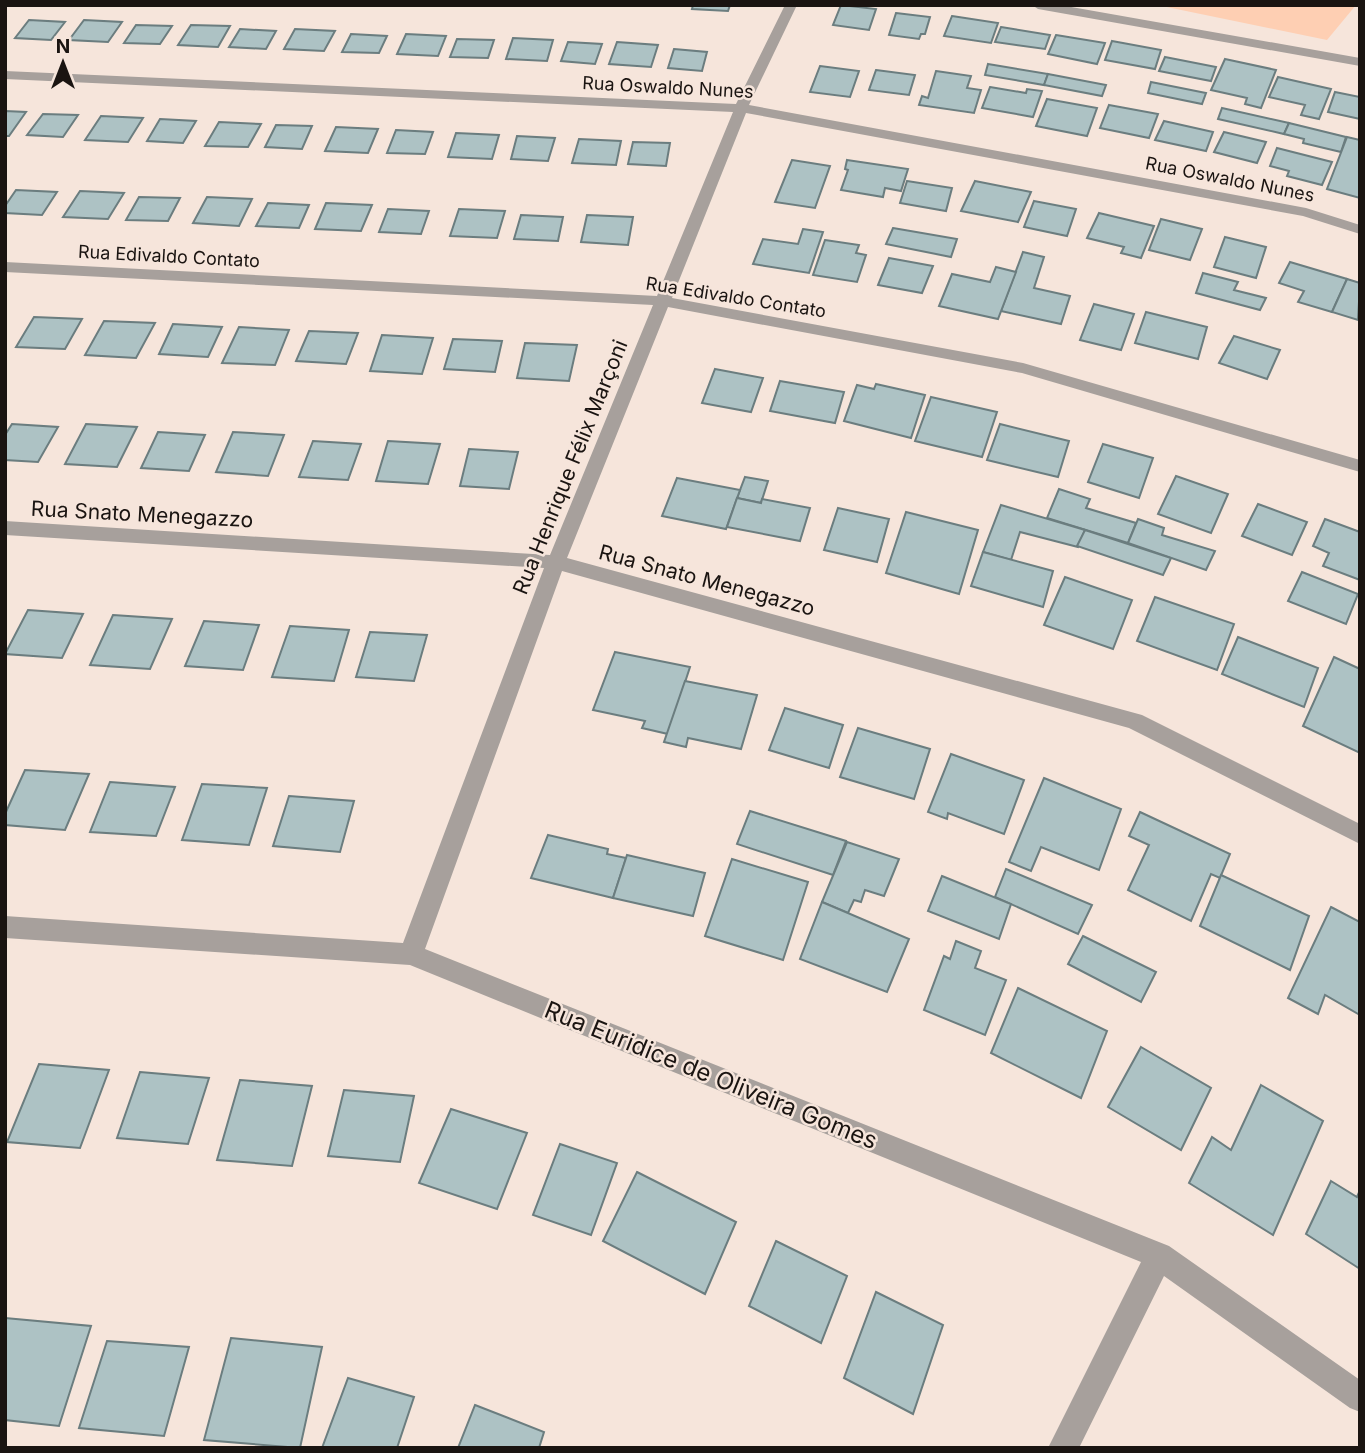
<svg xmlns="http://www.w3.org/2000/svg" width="1365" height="1453" font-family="Inter,sans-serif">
  <rect width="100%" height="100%" fill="#f6e5db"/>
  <polygon fill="#fecfb3" points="1157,5 1356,5 1327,40"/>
  <g fill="#adc2c4" stroke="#6b7d7f" stroke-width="2">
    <polygon points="693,5 730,5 728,11 692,9"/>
    <polygon points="841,5 876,9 869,30 833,25"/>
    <polygon points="896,13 930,17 925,34 921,34 919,39 889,35"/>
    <polygon points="952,16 998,23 991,43 944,36"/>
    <polygon points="29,20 65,22 51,40 15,38"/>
    <polygon points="84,20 122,22 108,42 69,40"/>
    <polygon points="136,25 172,26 160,44 124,43"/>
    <polygon points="191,25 230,26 218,47 178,45"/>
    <polygon points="1001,27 1050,35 1045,49 995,42"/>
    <polygon points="240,29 276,31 266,49 229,47"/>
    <polygon points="295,29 335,31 324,51 284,49"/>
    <polygon points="351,34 387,36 379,53 342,52"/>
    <polygon points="406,34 446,36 438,56 397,54"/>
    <polygon points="1056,35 1105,43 1097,64 1048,54"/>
    <polygon points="513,38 553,40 547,61 506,59"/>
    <polygon points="457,39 494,40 488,58 450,57"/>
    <polygon points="1112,41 1161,50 1155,69 1105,60"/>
    <polygon points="568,42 602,44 595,64 561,61"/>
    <polygon points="617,42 658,45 651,67 609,64"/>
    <polygon points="674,49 707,52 702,71 668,68"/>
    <polygon points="1165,57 1216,67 1211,81 1159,71"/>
    <polygon points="1225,59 1276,70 1261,108 1245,104 1247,98 1211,90"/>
    <polygon points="988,64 1048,74 1044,85 985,75"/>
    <polygon points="820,66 859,71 850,97 810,92"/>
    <polygon points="876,70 915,75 909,95 869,90"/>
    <polygon points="936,71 971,76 967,88 981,90 974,113 919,105 922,96 928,98"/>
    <polygon points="1048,74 1106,85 1102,96 1044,85"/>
    <polygon points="1278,77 1331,89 1319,119 1301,115 1305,105 1269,97"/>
    <polygon points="1151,82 1206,93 1202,104 1148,93"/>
    <polygon points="990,87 1026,93 1027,89 1042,91 1033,117 982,108"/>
    <polygon points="1335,92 1360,97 1360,119 1328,112"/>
    <polygon points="1047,99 1097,108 1087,136 1036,126"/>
    <polygon points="1109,105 1158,114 1149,138 1100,128"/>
    <polygon points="1222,108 1289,123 1284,134 1218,119"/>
    <polygon points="5,111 26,112 9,136 5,136"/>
    <polygon points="43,114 78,115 63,137 27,135"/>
    <polygon points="101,116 143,118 128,142 85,140"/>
    <polygon points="160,119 196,121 183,143 147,141"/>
    <polygon points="1164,121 1213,132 1206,151 1155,140"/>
    <polygon points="219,122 261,124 248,147 205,146"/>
    <polygon points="1289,123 1346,137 1341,152 1303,143 1304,139 1284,134"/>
    <polygon points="276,125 312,126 302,149 265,147"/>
    <polygon points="336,127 378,129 368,153 325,151"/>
    <polygon points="396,130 433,132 425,154 387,153"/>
    <polygon points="1224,132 1266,142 1257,163 1214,152"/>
    <polygon points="456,133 499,135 492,159 448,157"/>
    <polygon points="517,136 555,138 548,161 511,159"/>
    <polygon points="1347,137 1360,140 1360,198 1327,189"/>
    <polygon points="579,139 621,141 616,165 572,163"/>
    <polygon points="633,142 670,143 666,166 628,164"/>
    <polygon points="1277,148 1332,162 1322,185 1287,176 1289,171 1270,166"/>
    <polygon points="792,160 830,166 815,208 775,202"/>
    <polygon points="847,160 908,169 901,191 885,188 883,197 841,190 848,170 845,169"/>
    <polygon points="907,181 952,188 946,211 900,203"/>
    <polygon points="975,181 1031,192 1018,222 961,211"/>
    <polygon points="16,190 57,192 42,215 5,213 5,206"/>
    <polygon points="80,191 124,193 108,219 63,217"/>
    <polygon points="139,197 180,198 168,221 126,220"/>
    <polygon points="207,197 252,199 239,226 193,223"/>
    <polygon points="1034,201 1076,209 1067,236 1024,227"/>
    <polygon points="268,203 309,205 299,228 256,226"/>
    <polygon points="326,203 372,205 361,231 315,229"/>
    <polygon points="388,209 429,211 421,234 379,232"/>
    <polygon points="459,209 505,211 497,238 450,236"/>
    <polygon points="1099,213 1154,226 1141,258 1121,253 1124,247 1087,238"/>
    <polygon points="521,215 563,217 558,241 514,239"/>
    <polygon points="587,215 633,217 628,245 581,242"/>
    <polygon points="1161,219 1202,229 1190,260 1149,250"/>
    <polygon points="893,228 957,239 951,257 886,244"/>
    <polygon points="803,229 823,232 809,273 753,264 763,239 798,244"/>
    <polygon points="1225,237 1266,247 1256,278 1214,267"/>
    <polygon points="825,240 859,245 856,253 866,255 857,282 813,275"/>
    <polygon points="1023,252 1044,257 1034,288 1070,296 1061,324 1001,311"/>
    <polygon points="889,258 933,266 922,293 878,285"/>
    <polygon points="1290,262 1347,279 1332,312 1298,302 1304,291 1279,283"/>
    <polygon points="996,267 1016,272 998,319 939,306 952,274 990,282"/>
    <polygon points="1203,273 1238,282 1234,290 1266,298 1260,310 1196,293"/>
    <polygon points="1347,279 1360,283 1358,320 1332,312"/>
    <polygon points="1094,304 1134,314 1121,350 1080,340"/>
    <polygon points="1146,312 1207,327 1198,359 1135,343"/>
    <polygon points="34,317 82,319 65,349 16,347"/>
    <polygon points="104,321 155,323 136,358 85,355"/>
    <polygon points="173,324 222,327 208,357 159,354"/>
    <polygon points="239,327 289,330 275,365 222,363"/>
    <polygon points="309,331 358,333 346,364 296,361"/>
    <polygon points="382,335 433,338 422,374 370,371"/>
    <polygon points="1234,336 1280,350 1267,379 1219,363"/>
    <polygon points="453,339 502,341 495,372 444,369"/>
    <polygon points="525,343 577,345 569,381 517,378"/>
    <polygon points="715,369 763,378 751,412 702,403"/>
    <polygon points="780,381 844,392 835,423 770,411"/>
    <polygon points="876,384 925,395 911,438 844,421 857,385 874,389"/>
    <polygon points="931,397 997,412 982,457 915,441"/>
    <polygon points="12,424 58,427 38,462 5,460 5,435"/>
    <polygon points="86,424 137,427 117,467 65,464"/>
    <polygon points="1000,424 1069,441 1058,477 987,460"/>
    <polygon points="158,432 205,435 189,471 141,468"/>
    <polygon points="233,432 284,435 268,476 216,472"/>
    <polygon points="313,441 361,444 348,480 299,477"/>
    <polygon points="388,441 440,444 428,484 376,481"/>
    <polygon points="1103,444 1153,458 1139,498 1088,482"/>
    <polygon points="469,449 518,452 509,489 460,486"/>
    <polygon points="1176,476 1228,494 1211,533 1158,514"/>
    <polygon points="745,477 768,481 761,503 737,498"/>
    <polygon points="677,478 740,490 726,529 662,516"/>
    <polygon points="1059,489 1090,499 1086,508 1136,523 1128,543 1047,518"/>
    <polygon points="737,498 761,503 762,499 810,508 800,541 727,527"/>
    <polygon points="1258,504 1307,522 1292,555 1242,536"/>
    <polygon points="1001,505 1085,530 1078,547 1020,532 1011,560 983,552"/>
    <polygon points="838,508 889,519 877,562 824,550"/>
    <polygon points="906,512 978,530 959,594 886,573"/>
    <polygon points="1138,519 1164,528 1162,535 1215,551 1206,570 1128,543"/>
    <polygon points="1325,519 1360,532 1360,580 1323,566 1329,553 1313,546"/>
    <polygon points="1085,530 1171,558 1163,575 1077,546"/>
    <polygon points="983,552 1053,571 1043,607 971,586"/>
    <polygon points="1302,572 1358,594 1346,624 1288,601"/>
    <polygon points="1065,577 1132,600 1113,649 1044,625"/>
    <polygon points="1155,597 1234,624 1217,670 1137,641"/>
    <polygon points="28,610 83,614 62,658 5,654"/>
    <polygon points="113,615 172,619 150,669 90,665"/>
    <polygon points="204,621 259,625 243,670 185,666"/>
    <polygon points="290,626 349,630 334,681 272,677"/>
    <polygon points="370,632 427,635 414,681 356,677"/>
    <polygon points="1238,637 1318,668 1304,707 1222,674"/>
    <polygon points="615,652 690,667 668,734 642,728 645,721 593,710"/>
    <polygon points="1334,657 1360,669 1360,753 1303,726"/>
    <polygon points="685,681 757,695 741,749 688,738 686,747 664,742"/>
    <polygon points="785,708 843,725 829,768 769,750"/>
    <polygon points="858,728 930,749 914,799 840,777"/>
    <polygon points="951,754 1024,780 1004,834 948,813 947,819 928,812"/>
    <polygon points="25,770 89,774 65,830 5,825 5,814"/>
    <polygon points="1044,778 1121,809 1099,870 1041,847 1031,871 1009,862"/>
    <polygon points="110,782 175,787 156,836 90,832"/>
    <polygon points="202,784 267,788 249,845 182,840"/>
    <polygon points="289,796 354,801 340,852 273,846"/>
    <polygon points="750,811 846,841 833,875 737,844"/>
    <polygon points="1140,812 1230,854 1220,878 1211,874 1191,921 1128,890 1149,845 1129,836"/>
    <polygon points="548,835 608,849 607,854 626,858 613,898 531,878"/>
    <polygon points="847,842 899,859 884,896 865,890 861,902 854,900 848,913 822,902"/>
    <polygon points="627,855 705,873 693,916 613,898"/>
    <polygon points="732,859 808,882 783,960 705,936"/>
    <polygon points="1006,869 1092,905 1078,934 995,897"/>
    <polygon points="1221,875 1309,916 1290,970 1200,926"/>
    <polygon points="942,876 1011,904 999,939 928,911"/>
    <polygon points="822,902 909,939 887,992 800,959"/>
    <polygon points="1331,907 1360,922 1360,1015 1325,995 1318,1014 1288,998"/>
    <polygon points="1083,936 1156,972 1141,1002 1068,964"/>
    <polygon points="956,941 981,951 975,968 1006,980 985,1035 924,1010 944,956 950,959"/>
    <polygon points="1018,988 1107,1031 1081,1098 991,1053"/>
    <polygon points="1141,1047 1211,1088 1181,1150 1108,1107"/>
    <polygon points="39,1064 109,1070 80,1148 7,1142"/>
    <polygon points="140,1072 209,1078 188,1144 117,1138"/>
    <polygon points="240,1080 312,1086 292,1166 217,1160"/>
    <polygon points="1261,1085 1323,1121 1273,1235 1189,1183 1212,1137 1231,1150"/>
    <polygon points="344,1090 414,1096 400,1162 328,1156"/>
    <polygon points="451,1109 527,1133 497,1209 419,1183"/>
    <polygon points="560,1144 617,1163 591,1235 533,1215"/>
    <polygon points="637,1172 736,1222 705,1294 603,1241"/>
    <polygon points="1331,1181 1357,1197 1360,1190 1360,1269 1306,1234"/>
    <polygon points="776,1241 847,1276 821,1343 749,1306"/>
    <polygon points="876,1292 943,1325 913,1414 844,1378"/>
    <polygon points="5,1318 91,1326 59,1426 5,1420"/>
    <polygon points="231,1338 322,1347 300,1448 204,1440"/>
    <polygon points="107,1341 189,1347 164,1436 79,1428"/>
    <polygon points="348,1378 414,1397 397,1448 322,1448"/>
    <polygon points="475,1405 544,1432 539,1448 458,1448"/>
  </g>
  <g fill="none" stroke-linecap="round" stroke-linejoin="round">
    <g fill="#a7a09c" fill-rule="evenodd">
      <polygon points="785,5 797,5 749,105 1306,208 1360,225 1360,234 1303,216 746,113 672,298 1023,363 1360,460 1360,472 1022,373 668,307 567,558 1142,715 1360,824 1360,844 1129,728 562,571 425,949 1169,1246 1360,1380 1360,1412 1350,1408 1164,1276 1079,1448 1048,1448 1141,1262 410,965 5,938 5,916 403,943 544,568 5,535 5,521 550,555 653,305 5,272 5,262 657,296 733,112 5,79 5,71 736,104"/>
      <polygon points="1032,5 1060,5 1360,58 1360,66 1038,9"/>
    </g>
  </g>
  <g text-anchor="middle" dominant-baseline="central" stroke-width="5" stroke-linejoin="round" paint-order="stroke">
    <g font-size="18" fill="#1a1411" stroke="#f6e5db">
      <text transform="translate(668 87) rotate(3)">Rua Oswaldo Nunes</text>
      <text transform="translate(1230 179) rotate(11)">Rua Oswaldo Nunes</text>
      <text transform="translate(169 256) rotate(3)">Rua Edivaldo Contato</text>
      <text transform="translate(736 297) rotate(9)">Rua Edivaldo Contato</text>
    </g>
    <g font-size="21" fill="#1a1411" stroke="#f6e5db">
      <text transform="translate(570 467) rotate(-68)">Rua Henrique Félix Marçoni</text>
      <text transform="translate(142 514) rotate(3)">Rua Snato Menegazzo</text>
      <text transform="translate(707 580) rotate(15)">Rua Snato Menegazzo</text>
    </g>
    <g font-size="24" fill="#1a1411" stroke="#f6e5db">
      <text transform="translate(711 1075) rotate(22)">Rua Euridice de Oliveira Gomes</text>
    </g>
  </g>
  <rect width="1365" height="1453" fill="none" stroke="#1a1411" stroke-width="14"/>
  <g transform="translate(63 63)" stroke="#f6e5db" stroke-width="5" paint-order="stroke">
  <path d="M0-5L12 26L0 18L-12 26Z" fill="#1a1411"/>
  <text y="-10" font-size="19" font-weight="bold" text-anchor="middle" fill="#1a1411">N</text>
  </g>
</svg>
